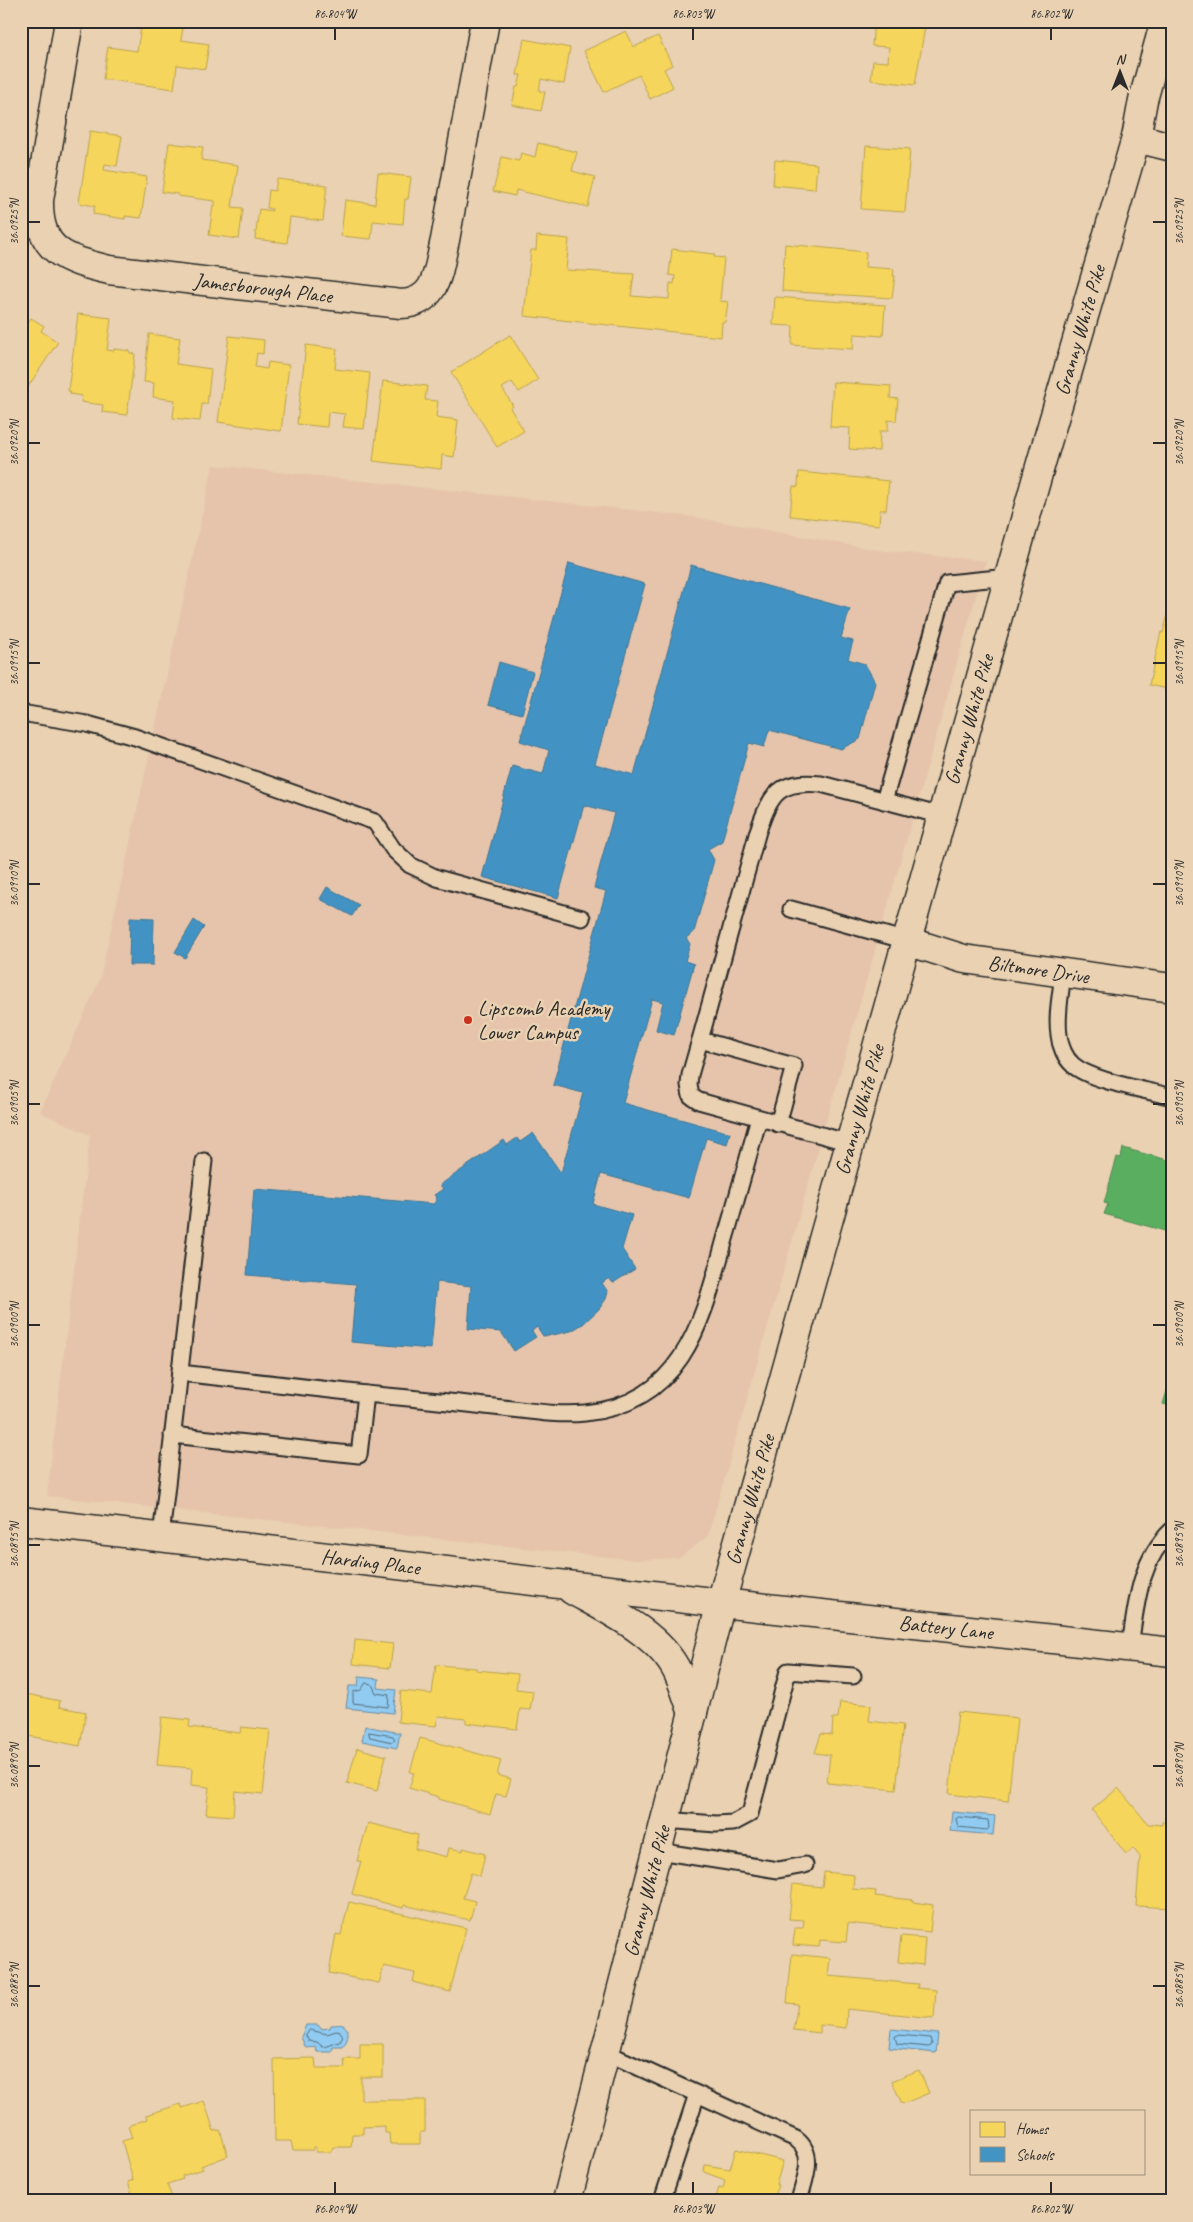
<svg xmlns="http://www.w3.org/2000/svg" width="1193" height="2222" font-family="Caveat,sans-serif">
  <rect width="100%" height="100%" fill="#e9d1b1"/>
  <filter id="ink" filterUnits="userSpaceOnUse"><feTurbulence type="fractalNoise" baseFrequency=".02" numOctaves="2"/><feDisplacementMap in="SourceGraphic" scale="10" xChannelSelector="R" yChannelSelector="G"/><feConvolveMatrix kernelMatrix="1 2 1 2 8 2 1 2 1" color-interpolation-filters="sRGB"/></filter>
  <g filter="url(#ink)">
    <polygon fill="#e6c4ab" points="213,465 687,516 877,550 986,561 708,1536 679,1558 636,1560 47,1496 90,1135 40,1112 100,979"/>
    <g fill="#91cbf1" stroke="#688ba2">
      <polygon points="359,1677 379,1679 378,1688 396,1690 393,1713 346,1708 349,1686 358,1686"/>
      <polygon points="365,1726 400,1733 397,1748 362,1741"/>
      <polygon points="952,1812 995,1816 993,1835 950,1831"/>
      <path d="M306,2025H318L321,2029L330,2028L331,2025C334,2025 341,2024 343,2025C352,2030 347,2042 343,2047H333L332,2052H317L316,2047L306,2048L301,2037Z"/>
      <polygon points="891,2029 938,2034 936,2053 889,2048"/>
    </g>
    <g fill="#f6d55c" stroke="#b9a24d">
      <polygon points="142,21 184,21 181,40 209,44 205,69 177,65 174,89 103,79 108,47 137,51"/>
      <polygon points="874,21 926,21 915,85 871,80 873,61 888,62 889,47 872,46"/>
      <polygon points="626,31 634,47 658,36 672,65 664,69 673,87 650,99 639,75 604,92 584,51"/>
      <polygon points="524,39 570,48 564,84 541,79 539,91 545,92 541,111 512,105 516,87 518,87 521,75 517,75"/>
      <polygon points="90,131 122,136 117,166 105,164 104,170 147,177 141,218 125,216 125,219 93,214 95,206 79,203"/>
      <polygon points="169,143 203,147 201,160 238,165 232,207 243,208 239,239 209,235 213,205 215,206 215,201 178,196 178,194 162,192"/>
      <polygon points="538,143 577,152 572,171 595,177 588,207 516,190 515,196 493,191 502,157 519,161 521,153 535,157"/>
      <polygon points="866,146 910,149 905,212 861,209"/>
      <polygon points="775,160 817,164 815,189 773,185"/>
      <polygon points="378,173 411,177 408,199 405,199 403,224 373,221 371,239 341,236 345,200 375,204"/>
      <polygon points="277,179 327,185 323,221 290,217 287,243 255,239 259,209 272,211 272,209 267,208 269,190 275,191"/>
      <polygon points="537,236 569,239 566,270 634,274 631,296 669,299 670,283 674,284 675,276 669,275 672,249 714,254 714,257 724,258 720,301 728,302 725,322 722,322 721,337 524,316 531,250 536,250"/>
      <polygon points="785,244 866,252 865,267 894,269 893,276 895,276 892,298 782,291"/>
      <polygon points="775,297 885,305 883,336 854,334 853,349 792,345 793,326 773,325"/>
      <polygon points="78,314 111,318 107,350 114,351 114,349 130,351 130,353 135,354 127,415 102,412 103,405 81,402 82,396 70,394 71,391 68,391"/>
      <polygon points="21,318 28,323 31,318 44,326 41,331 58,342 21,397"/>
      <polygon points="149,334 180,338 176,364 211,369 207,404 202,404 200,421 173,418 175,400 153,397 154,383 144,382"/>
      <polygon points="510,335 538,380 519,392 512,382 502,388 513,406 510,408 524,431 497,447 451,372"/>
      <polygon points="229,336 264,340 263,354 257,353 255,367 267,369 268,362 289,365 281,431 218,422"/>
      <polygon points="306,345 337,349 335,369 370,373 364,429 343,427 345,414 328,412 327,427 297,424"/>
      <polygon points="383,381 427,386 425,400 438,401 436,417 458,420 454,457 442,455 441,469 373,461"/>
      <polygon points="833,382 891,386 890,398 898,399 896,421 888,420 888,431 880,431 879,451 849,449 850,428 830,427"/>
      <polygon points="799,472 889,481 886,510 880,510 879,525 790,516 793,486 798,487"/>
      <polygon points="1171,603 1172,603 1172,690 1149,685 1161,632 1163,633"/>
      <polygon points="355,1640 393,1644 390,1668 353,1664"/>
      <polygon points="436,1665 476,1668 476,1670 518,1674 516,1689 533,1691 530,1710 520,1709 517,1729 466,1723 466,1719 438,1716 436,1726 398,1722 401,1691 432,1694"/>
      <polygon points="21,1693 60,1701 59,1707 86,1712 80,1746 24,1735 23,1740 21,1740"/>
      <polygon points="840,1702 871,1705 869,1721 903,1725 896,1790 827,1783 830,1755 815,1753 821,1734 832,1735 833,1718 838,1718"/>
      <polygon points="958,1712 1017,1718 1008,1801 949,1794"/>
      <polygon points="162,1717 190,1720 189,1727 240,1733 241,1727 270,1730 263,1794 235,1791 233,1816 206,1814 209,1787 191,1785 192,1768 157,1765"/>
      <polygon points="420,1738 501,1760 497,1775 511,1779 506,1796 496,1794 490,1814 439,1799 439,1797 409,1788 414,1773 410,1772"/>
      <polygon points="357,1748 386,1756 377,1791 347,1783"/>
      <polygon points="1118,1788 1148,1824 1162,1825 1162,1822 1172,1823 1172,1908 1136,1906 1140,1857 1133,1848 1126,1854 1092,1810"/>
      <polygon points="368,1823 418,1835 415,1849 447,1857 449,1848 463,1851 463,1848 485,1854 480,1876 471,1873 463,1898 475,1901 470,1920 404,1905 403,1908 352,1894 361,1861 357,1861"/>
      <polygon points="824,1872 854,1875 853,1889 876,1891 875,1896 913,1900 913,1902 933,1905 930,1932 848,1923 846,1942 820,1940 819,1947 793,1945 795,1928 803,1928 804,1920 789,1919 793,1884 822,1887"/>
      <polygon points="349,1902 466,1928 450,1992 413,1982 415,1973 384,1966 379,1983 329,1973 336,1934 341,1935"/>
      <polygon points="901,1936 925,1938 923,1965 898,1962"/>
      <polygon points="792,1954 830,1958 828,1976 918,1984 917,1988 936,1990 934,2018 847,2009 846,2028 820,2025 820,2033 793,2030 798,2004 787,2003"/>
      <polygon points="360,2044 383,2044 383,2077 361,2077 361,2100 425,2100 425,2132 420,2132 420,2144 390,2144 389,2133 385,2133 385,2126 363,2127 363,2134 352,2134 351,2147 333,2147 331,2152 316,2152 316,2147 313,2147 313,2150 293,2150 291,2141 275,2141 274,2059 315,2058 316,2068 345,2068 344,2059 360,2059"/>
      <polygon points="919,2070 929,2093 902,2104 892,2081"/>
      <polygon points="204,2101 214,2131 220,2130 228,2156 201,2166 203,2169 182,2176 183,2179 167,2184 173,2201 134,2201 128,2182 133,2180 122,2141 132,2138 128,2126 147,2119 146,2115 181,2104 182,2108"/>
      <polygon points="736,2149 783,2161 776,2185 778,2185 772,2201 720,2201 720,2198 716,2197 719,2188 723,2189 725,2180 704,2172 705,2165 730,2169"/>
    </g>
    <g fill="#4393c3" stroke="#3c7495">
      <polygon points="569,563 645,584 595,764 634,775 691,565 850,609 841,638 853,641 848,659 865,664 875,682 860,739 841,749 769,730 764,747 749,743 722,841 708,849 714,860 694,932 686,938 690,944 685,961 694,964 674,1035 656,1030 663,1002 652,999 623,1103 730,1133 727,1144 706,1138 689,1198 601,1174 593,1204 632,1215 622,1249 635,1269 613,1283 609,1278 602,1283 608,1292 606,1299 599,1309 583,1324 571,1331 553,1335 543,1336 537,1327 532,1331 536,1337 514,1351 501,1332 468,1329 471,1286 437,1282 431,1349 351,1342 356,1284 247,1275 254,1189 434,1204 437,1198 434,1195 443,1189 440,1185 504,1140 507,1145 517,1138 520,1142 533,1133 561,1173 583,1093 553,1085 606,891 594,888 614,813 584,805 558,898 482,877 512,766 543,774 549,750 520,741"/>
      <polygon points="499,662 533,672 522,714 488,705"/>
      <polygon points="327,887 359,905 352,916 320,899"/>
      <polygon points="130,917 154,918 153,965 129,965"/>
      <polygon points="194,920 204,927 185,958 175,952"/>
    </g>
    <g fill="#5aae61" stroke="#4c8751">
      <polygon points="1123,1148 1172,1161 1172,1233 1104,1214 1108,1204 1104,1203 1117,1157 1121,1158"/>
      <polygon points="1172,1375 1172,1406 1163,1404"/>
    </g>
    <g fill="none" stroke-linecap="round" stroke-linejoin="round">
      <g stroke="#546b7a" stroke-width="1">
        <polygon points="366,1683 372,1684 376,1693 389,1695 388,1707 353,1703 353,1692 361,1690"/>
        <polygon points="369,1732 393,1736 395,1740 392,1742 370,1737"/>
        <polygon points="959,1817 988,1820 989,1828 987,1830 958,1827 956,1819"/>
        <path d="M310,2030L327,2034L339,2030L343,2036L340,2042C333,2043 328,2047 323,2047L317,2042L309,2041L306,2036Z"/>
        <polygon points="898,2035 930,2038 932,2045 929,2047 897,2044 895,2037"/>
      </g>
      <g stroke="#2b2b2b" stroke-width="19">
        <g id="service">
          <polyline points="21,713 87,724 135,737 375,822 393,849 410,865 437,878 582,918"/>
          <polyline points="884,801 947,583 1009,577"/>
          <polyline points="791,909 907,941"/>
          <path d="M1063,973C1061,993 1056,1015 1059,1035C1060,1046 1065,1058 1073,1065C1091,1081 1147,1090 1172,1097"/>
          <polyline points="700,1040 690,1075 689,1085 691,1096 699,1101 850,1143"/>
          <path d="M778,1124L794,1066L700,1040L758,831C771,794 778,780 821,784L942,816"/>
          <path d="M366,1394C409,1398 452,1402 494,1407C524,1410 555,1416 585,1413C685,1403 703,1318 725,1239C737,1198 748,1158 759,1118"/>
          <polyline points="172,1435 359,1455 366,1394 180,1373"/>
          <polyline points="161,1537 204,1161"/>
          <path d="M1130,1647C1136,1605 1139,1561 1172,1530"/>
          <polyline points="665,1820 716,1824 733,1823 750,1814 788,1671 853,1676"/>
          <polyline points="658,1851 778,1870 805,1865"/>
          <polyline points="605,2052 697,2094 662,2201"/>
          <path d="M697,2094L796,2139C817,2155 804,2180 799,2201"/>
        </g>
      </g>
      <g stroke="#2b2b2b" stroke-width="31">
        <g id="minor">
          <path id="s1" d="M69,21L39,200C38,252 65,259 109,270L401,304C438,303 438,269 445,240L485,21"/>
          <polyline points="1136,138 1172,147"/>
          <path id="s2" d="M907,941L964,959L1172,988"/>
        </g>
      </g>
      <g stroke="#2b2b2b" stroke-width="31">
        <g id="secondary">
          <path id="s3" d="M21,1521L721,1603L1172,1652"/>
          <path d="M572,1590C608,1610 660,1634 678,1673C684,1685 688,1700 693,1713"/>
          <path id="s4" d="M567,2201L721,1603L1041,463L1136,138L1143,100L1165,21"/>
        </g>
      </g>
      <use href="#service" stroke="#e9d1b1" stroke-width="15"/>
      <use href="#minor" stroke="#e9d1b1" stroke-width="28"/>
      <use href="#secondary" stroke="#e9d1b1" stroke-width="28"/>
    </g>
  </g>
  <path fill="none" stroke="#2b2b2b" stroke-width="2" d="M335,28V40M693,28V40M1051,28V40M28,222H40M1153,222H1166M28,443H40M1153,443H1166M28,663H40M1153,663H1166M28,884H40M1153,884H1166M28,1104H40M1153,1104H1166M28,1325H40M1153,1325H1166M28,1545H40M1153,1545H1166M28,1766H40M1153,1766H1166M28,1986H40M1153,1986H1166M335,2182V2194M693,2182V2194M1051,2182V2194"/>
  <circle fill="#c8321e" stroke="#e9d1b1" stroke-width="2" cx="468" cy="1020" r="5"/>
  <g text-anchor="middle" dominant-baseline="central" stroke-width="5" stroke-linejoin="round" paint-order="stroke">
    <g font-size="21" fill="#2b2b2b" stroke="#e9d1b1">
      <text stroke="none"><textPath href="#s1" startOffset="448">Jamesborough Place</textPath></text>
      <text stroke="none"><textPath href="#s4" startOffset="1940">Granny White Pike</textPath></text>
      <text stroke="none"><textPath href="#s4" startOffset="1535">Granny White Pike</textPath></text>
      <text stroke="none"><textPath href="#s2" startOffset="135">Biltmore Drive</textPath></text>
      <text stroke="none"><textPath href="#s4" startOffset="1130">Granny White Pike</textPath></text>
      <text stroke="none"><textPath href="#s4" startOffset="725">Granny White Pike</textPath></text>
      <text stroke="none"><textPath href="#s3" startOffset="352">Harding Place</textPath></text>
      <text stroke="none"><textPath href="#s3" startOffset="931">Battery Lane</textPath></text>
      <text stroke="none"><textPath href="#s4" startOffset="320">Granny White Pike</textPath></text>
    </g>
    <g font-size="21" fill="#2b2b2b" stroke="#e9d1b1" text-anchor="start">
      <text x="478" y="1008">Lipscomb Academy<tspan x="478" dy="24">Lower Campus</tspan></text>
    </g>
  </g>
  <rect width="1193" height="2222" fill="none" stroke="#e9d1b1" stroke-width="55"/>
  <rect x="970" y="2110" width="175" height="65" fill="#e9d1b1" stroke="#9d8f7b"/>
  <rect x="980" y="2122" width="25" height="15" fill="#f6d55c" stroke="#9d8f7b"/>
  <text x="1016" y="2134" font-size="15" fill="#2b2b2b">Homes</text>
  <rect x="980" y="2147" width="25" height="15" fill="#4393c3" stroke="#9d8f7b"/>
  <text x="1016" y="2160" font-size="15" fill="#2b2b2b">Schools</text>
  <g transform="translate(1120 72)" stroke="#e9d1b1" stroke-width="4" paint-order="stroke">
  <path d="M0-4L9 19L0 12L-9 19Z" fill="#2b2b2b"/>
  <text y="-8" font-size="14" font-weight="bold" text-anchor="middle" fill="#2b2b2b">N</text>
  </g>
  <rect x="28" y="28" width="1138" height="2166" fill="none" stroke="#2b2b2b" stroke-width="2"/>
  <g font-size="12" text-anchor="middle" fill="#2b2b2b">
    <text x="335" y="18">86.804°W</text>
    <text x="693" y="18">86.803°W</text>
    <text x="1051" y="18">86.802°W</text>
    <text transform="translate(14 222) rotate(-90)" y="4">36.0925°N</text>
    <text transform="translate(1179 222) rotate(-90)" y="4">36.0925°N</text>
    <text transform="translate(14 443) rotate(-90)" y="4">36.0920°N</text>
    <text transform="translate(1179 443) rotate(-90)" y="4">36.0920°N</text>
    <text transform="translate(14 663) rotate(-90)" y="4">36.0915°N</text>
    <text transform="translate(1179 663) rotate(-90)" y="4">36.0915°N</text>
    <text transform="translate(14 884) rotate(-90)" y="4">36.0910°N</text>
    <text transform="translate(1179 884) rotate(-90)" y="4">36.0910°N</text>
    <text transform="translate(14 1104) rotate(-90)" y="4">36.0905°N</text>
    <text transform="translate(1179 1104) rotate(-90)" y="4">36.0905°N</text>
    <text transform="translate(14 1325) rotate(-90)" y="4">36.0900°N</text>
    <text transform="translate(1179 1325) rotate(-90)" y="4">36.0900°N</text>
    <text transform="translate(14 1545) rotate(-90)" y="4">36.0895°N</text>
    <text transform="translate(1179 1545) rotate(-90)" y="4">36.0895°N</text>
    <text transform="translate(14 1766) rotate(-90)" y="4">36.0890°N</text>
    <text transform="translate(1179 1766) rotate(-90)" y="4">36.0890°N</text>
    <text transform="translate(14 1986) rotate(-90)" y="4">36.0885°N</text>
    <text transform="translate(1179 1986) rotate(-90)" y="4">36.0885°N</text>
    <text x="335" y="2213">86.804°W</text>
    <text x="693" y="2213">86.803°W</text>
    <text x="1051" y="2213">86.802°W</text>
  </g>
</svg>
